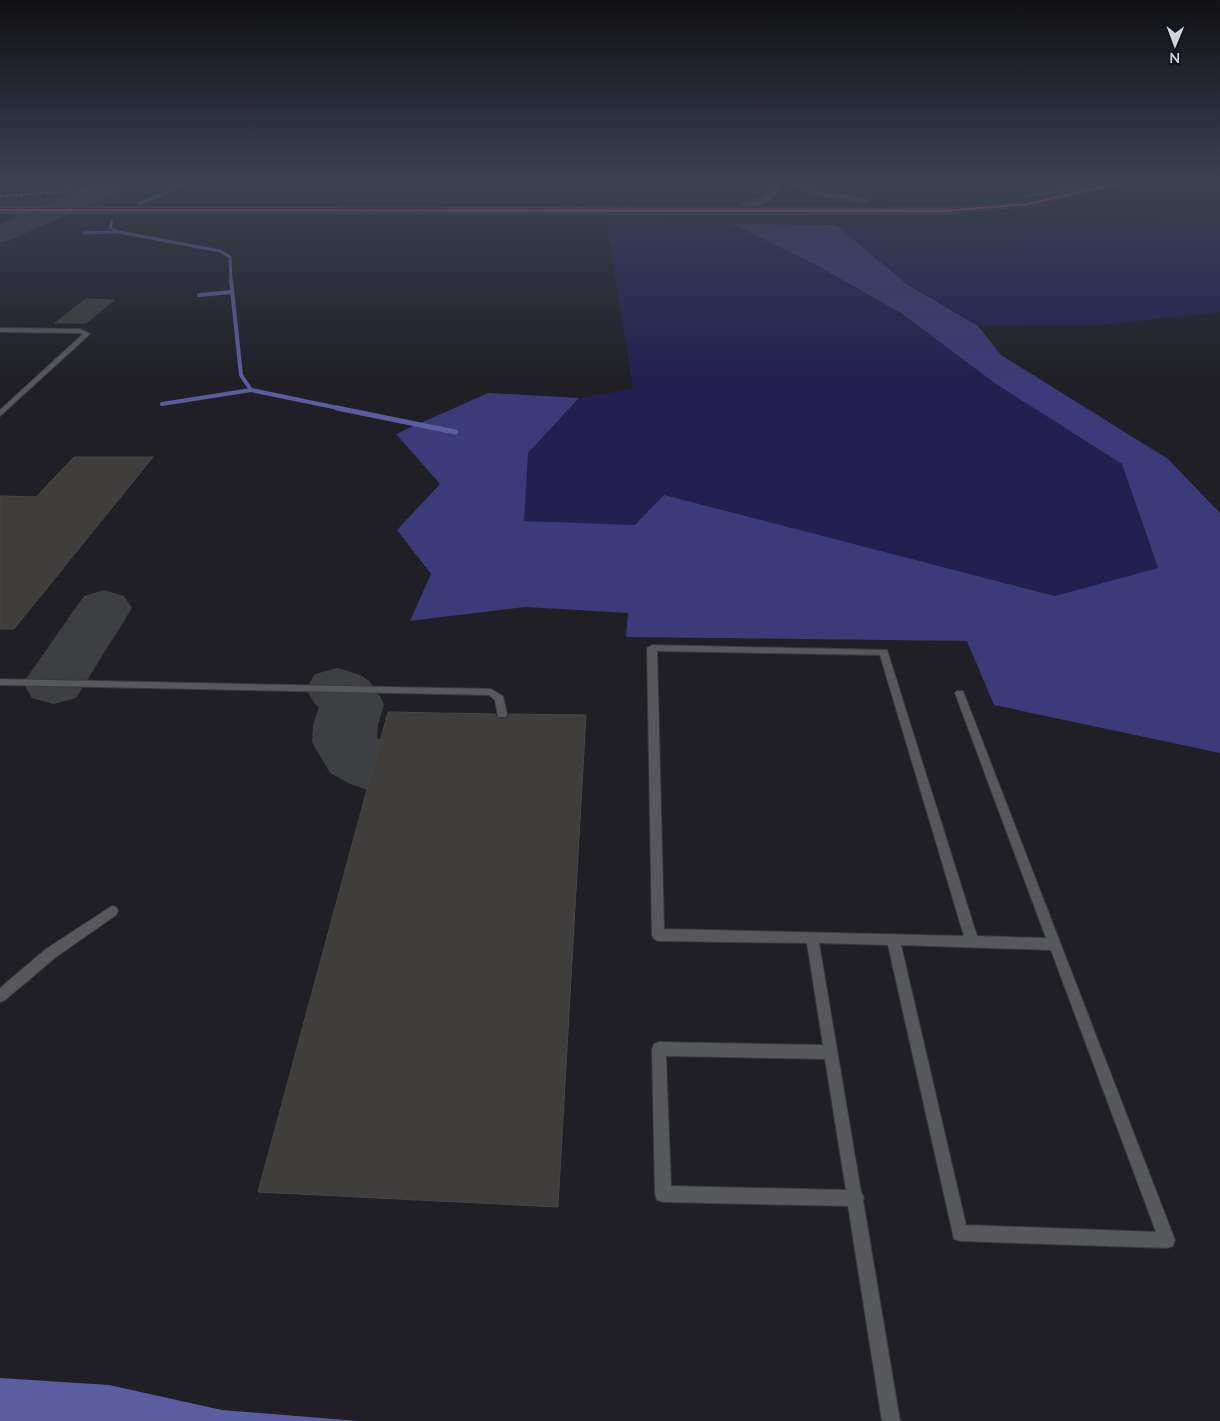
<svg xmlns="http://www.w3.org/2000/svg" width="1220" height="1421" font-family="Lato,sans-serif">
  <rect width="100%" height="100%" fill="#1f1f25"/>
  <g fill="#232051">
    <polygon points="0,182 107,182 56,205 37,207 0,207"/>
    <polygon points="133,182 308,182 446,191 458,182 476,182 444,206 438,207 77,206"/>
    <path d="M797,182H1056C1048,185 1039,190 1031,193C981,208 844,206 797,182Z"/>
    <polygon points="606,221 732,224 816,265 901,313 996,384 1122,464 1158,569 1056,596 821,536 523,521 528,453 579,398 633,389"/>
    <polygon points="1220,222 1220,312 1102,325 978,326 908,285 836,225"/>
  </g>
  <polygon fill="#3c3a78" points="732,224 836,225 908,285 978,326 1001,355 1168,459 1220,513 1220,753 994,705 967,641 626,637 628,613 525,607 410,621 431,574 397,530 440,484 396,434 488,393 579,398 528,453 524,521 635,525 664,495 1055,596 1158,568 1122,464 996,384 901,313 816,265"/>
  <polygon fill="#5c5ca1" points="0,1378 109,1385 222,1410 358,1421 0,1421"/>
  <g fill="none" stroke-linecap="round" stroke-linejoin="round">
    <g stroke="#5c5ca1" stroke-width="3">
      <polyline points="139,204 191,182"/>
      <polyline points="112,221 110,228 119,232 220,251 230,257 231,281"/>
      <polyline points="84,233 117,232"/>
    </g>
    <g stroke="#5c5ca1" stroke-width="4">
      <polyline points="231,280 241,375 251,390 343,409"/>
      <polyline points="199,295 232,292"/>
      <polyline points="162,404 251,390"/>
    </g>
    <polyline stroke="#5c5ca1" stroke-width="5" points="337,408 455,432"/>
    <g fill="#3e3f43" fill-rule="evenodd">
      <polygon points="100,182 133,182 130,187 10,240 0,243 0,224"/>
      <polygon points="104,590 124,596 132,608 76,698 54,704 32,698 23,683 84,596"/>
      <path d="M337,668C364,675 371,677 384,704L378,725L377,738L398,748L408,766L398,784L374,792L350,784L330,773L312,742L313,725L319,707L315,704L306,689L315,674Z"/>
    </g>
  </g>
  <g fill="#3f3e3d" stroke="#474646">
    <polygon points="86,299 114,300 86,323 55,323"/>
    <polygon points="74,457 153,457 14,629 0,629 0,496 36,497"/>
    <polygon points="388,712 495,714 498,719 507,719 509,714 586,715 558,1207 258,1192"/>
  </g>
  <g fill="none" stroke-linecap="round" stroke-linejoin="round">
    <g stroke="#39393e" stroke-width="2">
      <g id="service">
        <polygon points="1099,182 1105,182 1085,188 1027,197 1025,196"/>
        <polygon points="0,328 80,329 90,334 0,416 0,410 83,334 79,333 0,332"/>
        <path d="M652,645L887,650L977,936L1046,938L955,693L957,691H963L1175,1240L1173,1246L1167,1248L960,1241L954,1239L888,945L819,943L861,1192L864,1198L863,1200L900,1421H882L848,1206L663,1202L657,1200L655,1194L652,1049L654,1044L659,1042L823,1045L807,943L658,941L654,939L652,935L647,648ZM657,651L880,655L964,936L664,929ZM901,945L1051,950L1156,1232L966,1225ZM666,1056L825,1059L846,1190L671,1186Z"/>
        <polygon points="0,679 491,689 503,696 507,714 506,717 498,717 495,700 489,695 0,685"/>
        <polygon points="112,906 116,907 118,911 116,915 56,957 5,1000 0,1002 0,988 46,949"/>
      </g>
    </g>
    <g stroke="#39393e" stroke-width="2">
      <g id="minor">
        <path d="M774,182H782C776,197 768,205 751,206C746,206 744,207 740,204C755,194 763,209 774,182Z"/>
        <polygon points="788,182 799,182 821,191 866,199 870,201 866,203 816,195"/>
        <polygon points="1114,182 1128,182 1028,206 946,214 0,213 0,207 946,208 1028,202"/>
      </g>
    </g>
    <g stroke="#59595c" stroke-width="1" stroke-dasharray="2 1" stroke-linecap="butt">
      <polyline points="871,182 883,184 890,182"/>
      <polygon points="972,183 982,183 989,186 979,188 969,185"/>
      <polyline points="934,197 938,192 951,185 949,182"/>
    </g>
    <use href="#service" fill="#57585b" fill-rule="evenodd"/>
    <use href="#minor" fill="#57585b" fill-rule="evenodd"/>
    <polyline stroke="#ba77d6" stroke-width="2" stroke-dasharray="3 2" stroke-linecap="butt" points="0,196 104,189"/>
    <g stroke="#13141e" stroke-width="4">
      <polyline id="cycleway" points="0,210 946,211 1028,204 1124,182"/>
    </g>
    <use href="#cycleway" stroke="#f153a3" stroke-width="2.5"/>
  </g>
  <linearGradient id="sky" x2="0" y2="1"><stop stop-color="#111114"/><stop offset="0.48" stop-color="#3c4251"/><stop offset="1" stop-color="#3c4251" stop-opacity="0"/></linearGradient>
  <rect width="1220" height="381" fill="url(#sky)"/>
  <g transform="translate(1175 45) rotate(181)" stroke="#13141e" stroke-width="4" paint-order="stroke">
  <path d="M0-4L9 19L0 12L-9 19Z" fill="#d4d5dc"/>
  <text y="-8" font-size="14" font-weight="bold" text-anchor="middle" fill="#d4d5dc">N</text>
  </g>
</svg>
